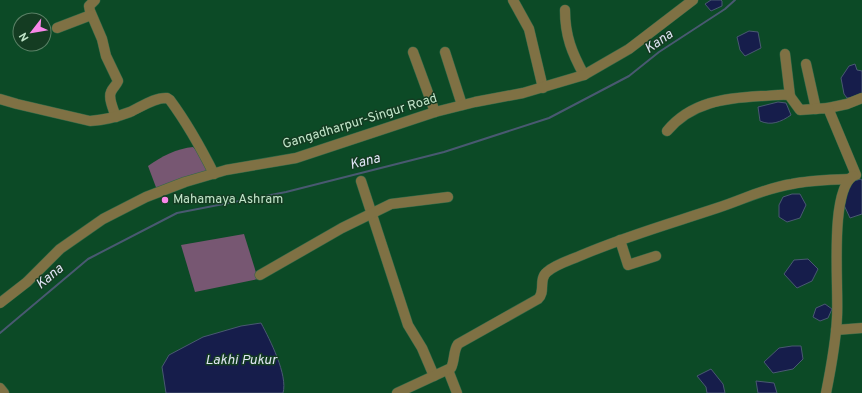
<svg xmlns="http://www.w3.org/2000/svg" width="862" height="393" font-family="Overpass,sans-serif">
  <rect width="100%" height="100%" fill="#0c4a26"/>
  <g fill="#775772">
    <path d="M193,147L205,160L210,172L157,190L148,166C160,157 178,148 193,147Z"/>
    <polygon points="244,234 258,279 195,292 181,245"/>
  </g>
  <g fill="#161d4b" stroke="#495971">
    <polygon points="711,0 721,0 722,1 722,6 711,11 705,4"/>
    <polygon points="749,31 758,32 761,48 745,56 740,50 737,37"/>
    <polygon points="855,64 857,70 862,71 862,95 859,97 847,98 844,94 841,78 849,66"/>
    <path d="M778,102L786,103L791,115C781,122 771,126 760,121L758,107Z"/>
    <polygon points="861,179 862,181 862,214 850,218 844,205 849,182"/>
    <polygon points="792,194 800,194 806,205 800,218 787,222 779,217 779,205 783,197"/>
    <polygon points="808,259 818,269 812,281 797,288 784,274 794,260"/>
    <polygon points="825,304 832,309 828,318 820,321 813,317 816,308"/>
    <path d="M261,323C270,340 288,375 283,393H166L162,367L169,355L203,337L241,326Z"/>
    <polygon points="792,346 801,346 803,359 793,369 773,373 764,362 779,348"/>
    <polygon points="711,369 723,384 725,393 707,393 706,387 697,376"/>
    <polygon points="756,381 774,383 777,393 758,393"/>
  </g>
  <g fill="none" stroke-linecap="round" stroke-linejoin="round">
    <polyline stroke="#495971" stroke-width="2" points="0,333 88,259 177,213 286,192 444,152 549,118 629,76 659,52 725,9 735,0"/>
    <g stroke="#306947" stroke-width="11">
      <g id="minor">
        <path d="M95,0L89,6L90,11L102,39L106,56L118,81C116,86 113,87 111,92C108,98 114,111 116,117"/>
        <polyline points="513,0 529,29 543,88"/>
        <path d="M565,10C565,36 572,53 584,75"/>
        <polyline points="57,28 91,15"/>
        <polyline points="413,52 435,112"/>
        <polyline points="445,52 462,105"/>
        <polyline points="785,54 790,96"/>
        <polyline points="806,64 816,109"/>
        <path d="M0,99L17,104L90,121C104,120 117,117 130,112C141,107 155,97 167,98L170,100C187,123 201,148 214,174"/>
        <polyline points="828,108 847,104 862,98"/>
        <path d="M667,131C691,102 725,98 761,96C770,96 779,94 789,95L800,110L828,108L856,175"/>
        <polyline points="361,181 408,325 422,348 434,376"/>
        <polyline points="620,240 628,265 656,256"/>
        <polyline points="260,275 342,228 391,204 448,197"/>
        <polyline points="0,303 27,282 60,249 103,219 146,197 185,182 226,170 296,158 435,112 475,102 523,93 584,75 629,49 693,0"/>
        <polyline points="836,330 862,328"/>
        <polyline points="448,370 457,393"/>
        <polyline points="0,388 4,393"/>
        <path d="M397,393L451,368C455,360 453,351 458,344L538,299C546,292 538,279 547,272C556,264 571,260 582,255C626,236 672,223 717,208C742,200 765,188 792,184C811,180 830,180 849,179"/>
        <path d="M826,393C831,368 836,342 837,317C839,288 829,192 853,176"/>
      </g>
    </g>
    <use href="#minor" stroke="#7f7144" stroke-width="10"/>
  </g>
  <circle fill="#f987e9" stroke="#143c22" stroke-width="1.5" cx="165" cy="200" r="4"/>
  <g text-anchor="middle" dominant-baseline="central" stroke-width="3" stroke-linejoin="round" paint-order="stroke">
    <g font-size="13" fill="#c1e5c9" stroke="#143c22">
      <text transform="translate(360 122) rotate(-17)">Gangadharpur-Singur Road</text>
    </g>
    <g font-size="13" fill="#c1e5c9" stroke="#143c22" text-anchor="start">
      <text x="173" y="200">Mahamaya Ashram</text>
    </g>
    <g font-size="14" font-style="italic" fill="#dfe4f4" stroke="#143c22">
      <text transform="translate(659 42) rotate(-35)">Kana</text>
      <text transform="translate(365 162) rotate(-14)">Kana</text>
      <text transform="translate(50 277) rotate(-40)">Kana</text>
      <text x="241" y="360">Lakhi Pukur</text>
    </g>
  </g>
  <g transform="translate(32 32) rotate(239)"><circle r="19" fill="#143c22" stroke="#598065"/>
  <path d="M0-3L7 15L0 10L-7 15Z" fill="#f987e9"/>
  <text y="-6" font-size="11" font-weight="bold" text-anchor="middle" fill="#c1e5c9">N</text>
  </g>
</svg>
